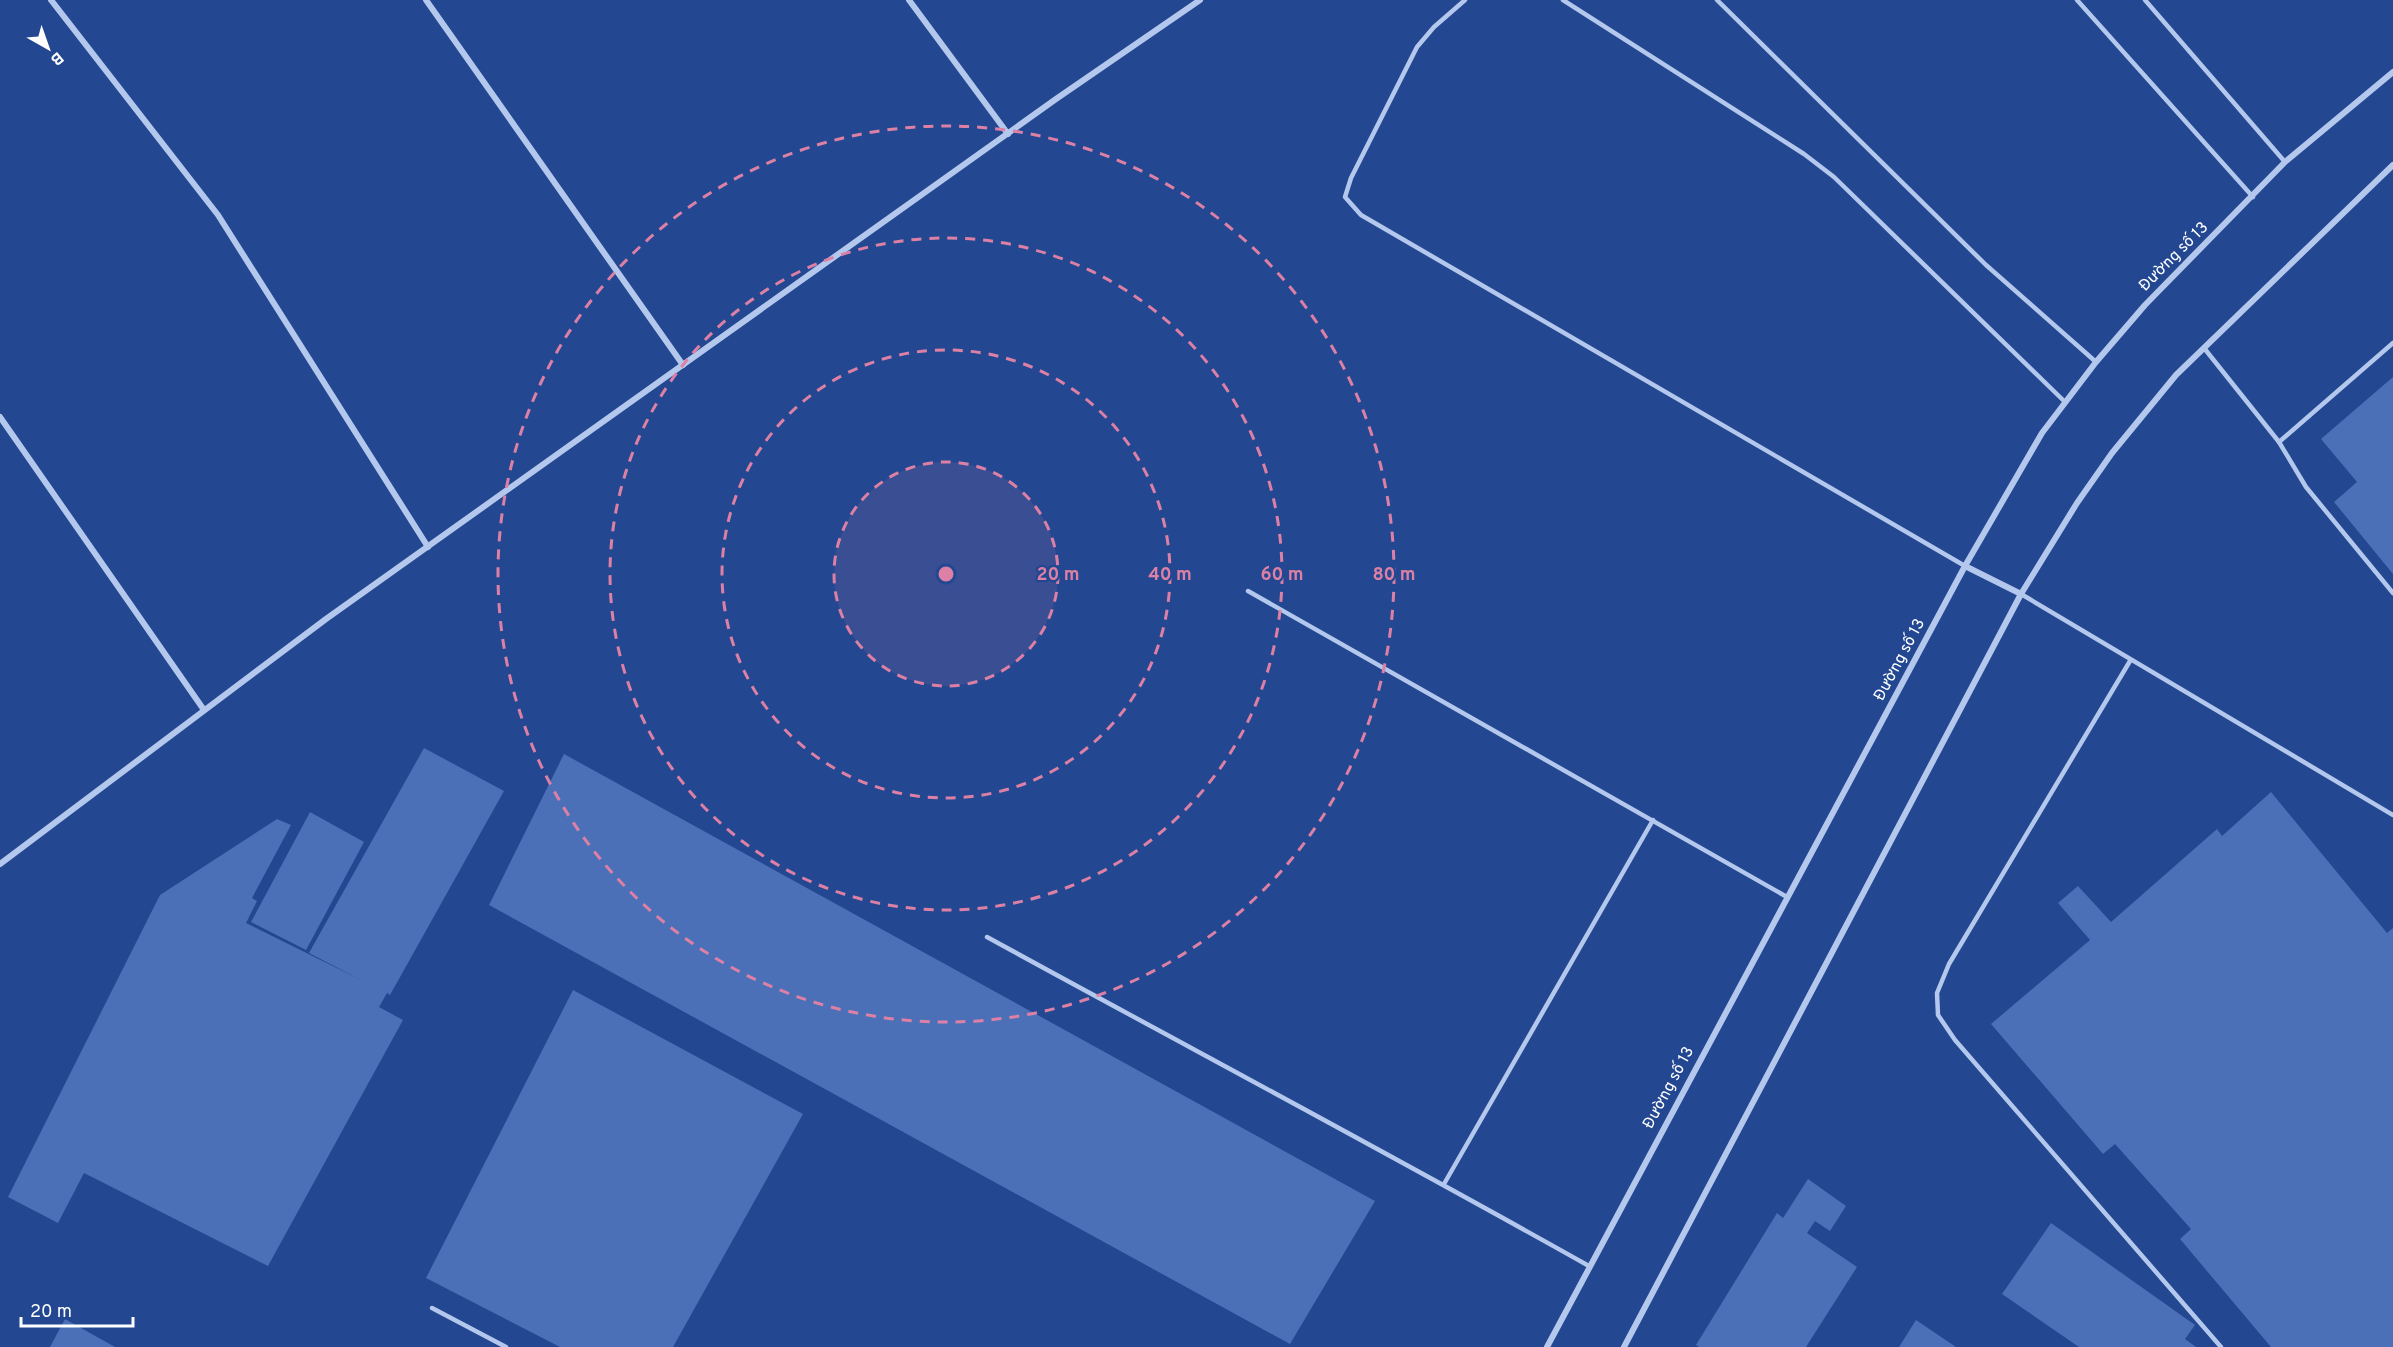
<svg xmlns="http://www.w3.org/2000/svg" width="2393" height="1347" font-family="Overpass,sans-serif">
  <rect width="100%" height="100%" fill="#234791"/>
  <g fill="#4b70b8">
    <polygon points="2393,377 2393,574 2334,502 2357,482 2321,439"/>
    <polygon points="424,748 504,791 390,995 387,993 379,1007 403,1020 268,1266 84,1173 58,1223 8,1197 160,895 277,819 291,825 252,898 257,901 246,923 361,980 309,953"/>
    <polygon points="564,754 1375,1201 1290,1344 489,905"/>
    <polygon points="2271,792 2387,933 2393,928 2393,1347 2271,1347 2180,1239 2191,1229 2115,1144 2103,1154 1991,1024 2090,940 2058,903 2078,886 2111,922 2217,829 2222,836"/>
    <polygon points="310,812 364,842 306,950 251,922"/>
    <polygon points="573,990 803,1114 673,1347 560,1347 426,1278"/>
    <polygon points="1808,1179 1846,1206 1830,1231 1815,1221 1807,1233 1857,1267 1806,1347 1699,1347 1696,1345 1777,1213 1783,1218"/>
    <polygon points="2051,1223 2195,1325 2185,1339 2196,1347 2079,1347 2002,1294"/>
    <polygon points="65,1319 115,1347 50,1347"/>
    <polygon points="1916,1320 1956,1347 1899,1347"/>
  </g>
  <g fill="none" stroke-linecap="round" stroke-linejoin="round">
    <g stroke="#b4c8ed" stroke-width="4.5">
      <polyline points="1465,0 1434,27 1417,47 1351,178 1345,197 1361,215 1965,566"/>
      <polyline points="1563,0 1804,154 1834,177 2064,401"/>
      <polyline points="1717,0 1986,265 2096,362"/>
      <polyline points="2077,0 2253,197"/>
      <polyline points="2145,0 2285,162"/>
      <polyline points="2204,348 2279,442 2306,487 2393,593"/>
      <polyline points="2279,442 2393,343"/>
      <polyline points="1248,591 1787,897"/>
      <polyline points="2021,594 2393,815"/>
      <polyline points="2130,661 1949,964 1937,993 1938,1015 1955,1040 2221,1347"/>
      <path d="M987,937C1188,1047 1390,1154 1589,1266"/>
      <polyline points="1444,1184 1653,820"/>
      <polyline points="432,1308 506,1347"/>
    </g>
    <g stroke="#b4c8ed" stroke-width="6">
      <polyline points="51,0 218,215 428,547"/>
      <polyline points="426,0 683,365"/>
      <polyline points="909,0 1008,134"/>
      <polyline points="0,417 204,710"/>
      <polyline points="1965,566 2021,594"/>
      <polyline points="0,864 326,619 1056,99 1200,0"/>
      <polyline points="1547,1347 1965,566 2042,433 2096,362 2145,305 2285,162 2393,72"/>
      <polyline points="1624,1347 2021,594 2077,503 2112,453 2176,375 2393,165"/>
    </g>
  </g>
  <circle cx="946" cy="574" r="112" fill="#dd80a5" fill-opacity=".12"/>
  <g fill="none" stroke="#dd80a5" stroke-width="3" stroke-dasharray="10 8">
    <circle cx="946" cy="574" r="112"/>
    <circle cx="946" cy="574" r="224"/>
    <circle cx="946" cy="574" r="336"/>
    <circle cx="946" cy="574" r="448"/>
  </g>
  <g text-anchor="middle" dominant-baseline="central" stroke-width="4.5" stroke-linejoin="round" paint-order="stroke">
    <g font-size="16" fill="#fff" stroke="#234791">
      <text transform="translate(2174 257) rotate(-45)">Đường số 13</text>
      <text transform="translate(1900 660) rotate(-62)">Đường số 13</text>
      <text transform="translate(1669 1088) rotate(-62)">Đường số 13</text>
    </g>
  </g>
  <circle cx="946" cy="574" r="9" fill="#dd80a5" stroke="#234791" stroke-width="3"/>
  <g font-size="18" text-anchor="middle" font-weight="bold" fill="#dd80a5" stroke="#234791" stroke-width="4.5" stroke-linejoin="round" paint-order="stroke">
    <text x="1058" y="580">20 m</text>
    <text x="1170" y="580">40 m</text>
    <text x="1282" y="580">60 m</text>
    <text x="1394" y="580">80 m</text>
  </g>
  <g transform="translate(48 48) rotate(140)" stroke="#234791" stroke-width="4.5" paint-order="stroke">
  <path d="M0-4.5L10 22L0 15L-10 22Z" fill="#ffffff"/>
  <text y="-9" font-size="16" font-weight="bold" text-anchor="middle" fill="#ffffff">B</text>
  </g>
  <path d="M21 1317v9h112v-9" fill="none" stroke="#ffffff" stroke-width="3"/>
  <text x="30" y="1317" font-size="18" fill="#ffffff" stroke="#234791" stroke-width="4.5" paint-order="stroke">20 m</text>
</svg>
